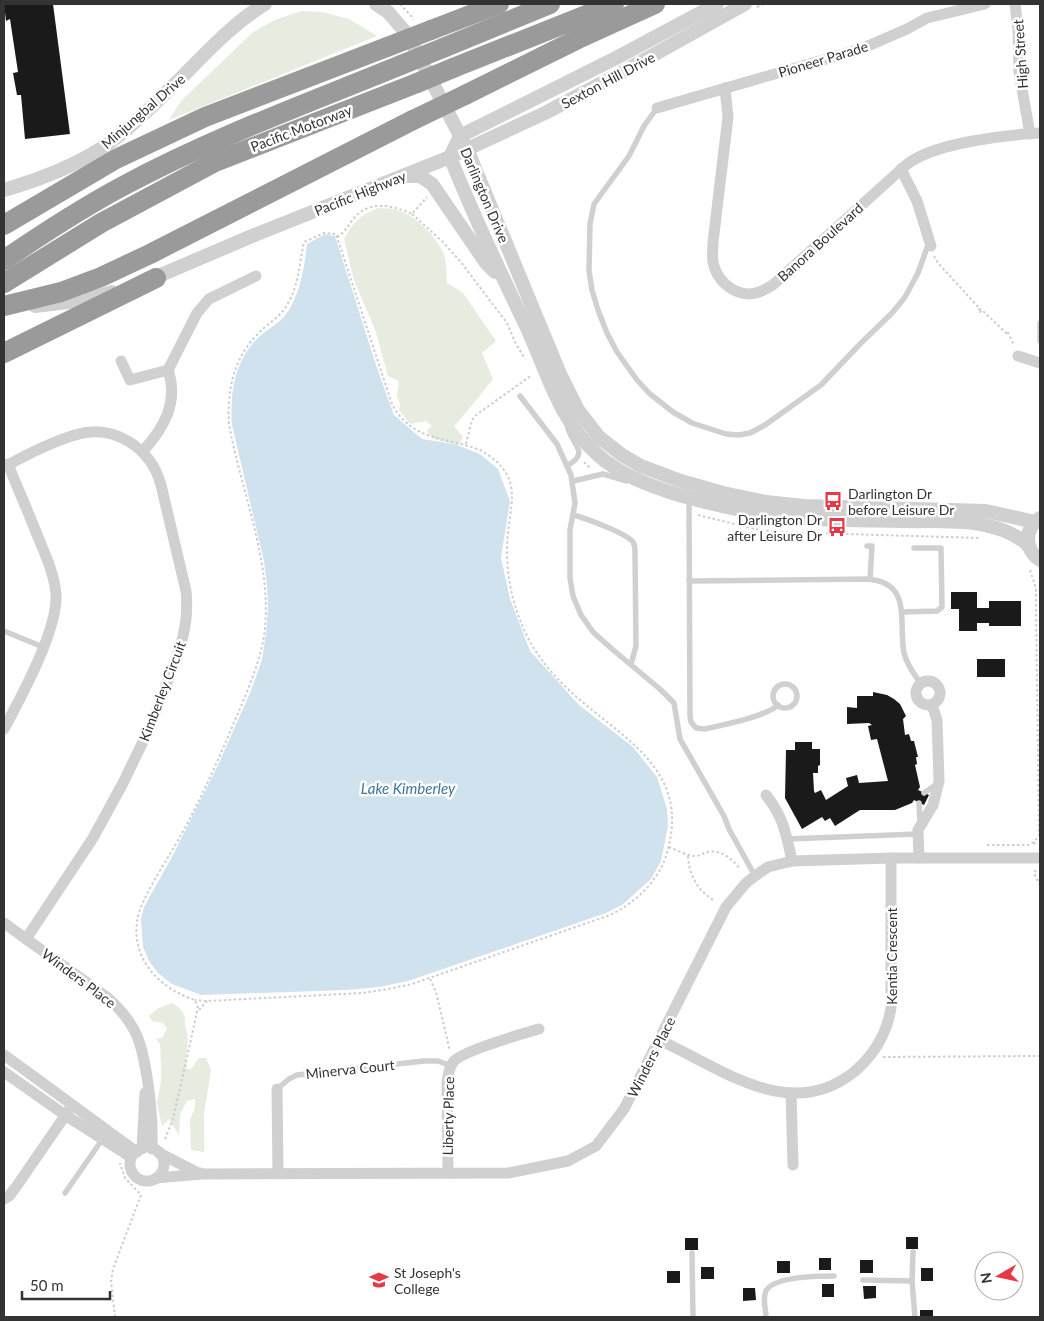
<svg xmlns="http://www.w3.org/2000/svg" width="1044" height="1321" font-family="Lato,sans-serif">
  <rect width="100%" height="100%" fill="#fff"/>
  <g fill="#e6ecdf">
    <polygon points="301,11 323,12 349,19 377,36 169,120 181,101 253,32 275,20"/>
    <path d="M378,208C383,209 389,208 394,209C414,214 434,234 443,252C447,261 446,274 447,283L463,293L496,341L482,353L493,379L459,421L454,426L463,437L459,445L433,439L427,431L432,426L426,421L410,424L399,410L400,404L397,396L399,381L388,376L376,332L354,280L344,239C354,222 359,216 378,208Z"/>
    <path d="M172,1003C178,1007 183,1010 185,1018C185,1021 184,1023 185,1026C192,1043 183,1052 187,1069H191L199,1058H206L211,1070L204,1114V1152L191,1150L190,1120L195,1108V1099L187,1101L180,1114L179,1135L169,1119L162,1126L157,1103L161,1081V1065L160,1044L156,1039L162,1038L167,1029L163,1023L152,1021L149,1016L157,1009Z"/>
  </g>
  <path fill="#cfe2ee" d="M325,234L335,236L377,368L394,415L422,439L454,444L480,454L498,469L510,501L501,558L510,599L530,651L579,705L633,747L657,777L667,809L668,826L661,861L651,879L622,905L606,913L408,981L379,987L346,990L201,995L172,984L158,973L149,961L143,947L141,919L144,907L173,855L219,763L250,693L262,660L266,633L268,607L267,586L264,561L232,425C230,394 234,362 257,339C265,331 276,325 284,317C300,297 304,269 307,244Z"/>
  <g fill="#1a1a1a">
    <polygon points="4,4 53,4 70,134 25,139 21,95 17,95 13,73 18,72 10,19 6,21"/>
    <polygon points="951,592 977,592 977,608 989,608 989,601 1021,601 1021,626 989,626 989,623 977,623 977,631 959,631 959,609 951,609"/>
    <rect x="977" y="659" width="28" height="18"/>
    <polygon points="873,692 887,695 894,699 900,704 906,716 903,719 905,735 909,734 911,741 914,741 918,757 916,757 917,764 915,765 920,787 918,790 929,795 924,805 914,800 912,803 895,810 860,810 835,826 830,818 825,821 822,817 802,829 785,798 786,750 795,750 795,742 812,742 812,749 820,749 820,765 818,766 818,773 813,773 814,791 815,793 821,790 826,800 848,786 846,778 857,775 859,783 888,781 877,739 871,740 868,726 872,725 869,723 847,724 847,707 857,708 857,696 873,696"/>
    <rect x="906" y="1237" width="12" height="12"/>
    <rect x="685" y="1238" width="13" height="12"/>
    <rect x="819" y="1258" width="12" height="12"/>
    <rect x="860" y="1260" width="13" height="13"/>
    <rect x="777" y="1261" width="13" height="12"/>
    <rect x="701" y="1267" width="13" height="12"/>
    <rect x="921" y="1268" width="12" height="13"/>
    <rect x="667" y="1271" width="13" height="12"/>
    <rect x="822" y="1284" width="12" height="13"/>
    <polygon points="863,1286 876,1286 876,1298 864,1299"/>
    <polygon points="743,1288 755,1288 756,1300 743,1301"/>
    <rect x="920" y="1310" width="13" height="7"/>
  </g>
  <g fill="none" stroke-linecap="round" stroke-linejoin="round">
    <g stroke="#cdcdcd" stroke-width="2" stroke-dasharray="2.5 2.5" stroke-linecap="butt">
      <polyline points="400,4 414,19"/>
      <polyline points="757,7 764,4"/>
      <polyline points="412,214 442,241 460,261 507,323 515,342 525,359"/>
      <path d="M337,237C346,232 349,223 356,216C371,200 395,206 412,214L427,197"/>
      <polyline points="934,256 938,263 980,309 978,310 980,312 982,310 1006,333 1007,331 1014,345"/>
      <polyline points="466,444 472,420 476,415 532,375"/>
      <polyline points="584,462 591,469"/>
      <polyline points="698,515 755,529 779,532 981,538"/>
      <polyline points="1030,570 1036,588 1036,604 1039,836 1034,842 1036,846"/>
      <polyline points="987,845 1028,845 1034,842"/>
      <path d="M669,847C677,850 687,856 695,856C700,856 703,853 707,852C721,849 732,859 740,869"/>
      <path d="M688,856C689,876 698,891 715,901"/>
      <polyline points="1036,870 1034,873 1040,885"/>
      <polyline points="430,979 436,992 450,1051"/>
      <polyline points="199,1010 207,1001"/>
      <polyline points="883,1057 1040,1056"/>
      <path d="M165,1139L173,1119L198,1008L195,1000C161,989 132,961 137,922C139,900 170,856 181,835C202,797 219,758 236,718C247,692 259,665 264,636C274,566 241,492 229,424C227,391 233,359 257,335C266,324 280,318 287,305C299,285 299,265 304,242L324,233L336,234L392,404C411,441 446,437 480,450C529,478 507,506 507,550C507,574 511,597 520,620C530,647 548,671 570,691C619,737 690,767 668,849C661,879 637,902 610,915L412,984L389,989L362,993L207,1001L195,1000"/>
      <polyline points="115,1317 111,1281 113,1269 141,1195 125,1178 120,1163"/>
    </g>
    <g stroke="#d0d0d0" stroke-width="5.5">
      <polyline points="657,108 644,126 629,156 594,204 590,224 589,271 592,290 598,310 607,333 617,352 637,380 650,394 673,412 692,423 726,434 739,435 750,433 765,425 821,385 860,344 893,312 905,297 918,273 929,242"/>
      <polyline points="1040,323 1040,341"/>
      <polyline points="520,396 557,444 571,475 575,503 570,530 570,578 573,596 581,615 593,632 612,649 661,690 674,703 680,739 724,816 729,829 755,876"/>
      <path d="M567,424C569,443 592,452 568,465"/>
      <polyline points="573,481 603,474 627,481"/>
      <path d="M689,499L690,716L691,722L696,728L705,729C723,725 765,717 778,705"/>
      <path d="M573,515C585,518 626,533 633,542C635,545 635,549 635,553L636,646L631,664"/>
      <polyline points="867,546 872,546 870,579"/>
      <path d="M689,581L868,579C913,583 898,622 904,653C907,665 914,674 921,684"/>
      <polyline points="902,612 937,611 942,607 941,548 914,548"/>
      <polyline points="4,631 43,647"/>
      <circle cx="785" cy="696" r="12"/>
      <polyline points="924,793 937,784"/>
      <polyline points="919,803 920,823"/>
      <polyline points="787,839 918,834"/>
      <polyline points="277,1089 289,1079 297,1075 424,1061 438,1061 451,1066"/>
      <polyline points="65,1193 104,1137"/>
      <polyline points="913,1252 912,1281 915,1317"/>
      <polyline points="692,1253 693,1317"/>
      <polyline points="863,1280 912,1281"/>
      <path d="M766,1317C766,1310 763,1301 765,1294C768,1276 819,1276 834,1276"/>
    </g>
    <g stroke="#d0d0d0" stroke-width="11">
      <polyline points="1015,4 1018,29 1019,72 1030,134"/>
      <path d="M725,88L728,117L713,242C713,248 712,255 713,262C716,279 731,293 748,294C757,294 767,289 774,284L906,165C933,143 1005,135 1040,133"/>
      <polyline points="657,108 861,49 907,29 927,18 985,4"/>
      <polyline points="901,169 917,201 931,246"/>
      <polyline points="1018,356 1040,363"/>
      <path d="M121,361L130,380L168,370C179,402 164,428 143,451"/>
      <polyline points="168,370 197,313 209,299 256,276"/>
      <path d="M4,467C26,455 51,442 75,435C114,423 151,448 161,485L186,591C188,610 186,628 180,647L152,723L123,783L93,838L26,939"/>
      <circle cx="928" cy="693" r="12"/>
      <path d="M4,729C21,697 58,630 56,594C54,572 44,552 36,532C27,509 17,487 8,464"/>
      <path d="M766,795C784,818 786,834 792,861"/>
      <polyline points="919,858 918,830 933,805 939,781 937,720 932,705"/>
      <path d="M4,923L108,998C138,1025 142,1044 148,1083C151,1105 153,1126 152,1149"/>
      <path d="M659,1040C720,1067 789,1124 854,1072C874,1055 887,1033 891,1008V858"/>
      <path d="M4,1055C49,1087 92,1120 137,1152"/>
      <polyline points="4,1072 65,1115 131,1157"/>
      <polyline points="277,1089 278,1173"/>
      <polyline points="791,1093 793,1165"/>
      <circle cx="147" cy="1164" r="17"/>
      <polyline points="142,1149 145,1093"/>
      <polyline points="159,1153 196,1172 205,1174 508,1173 568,1161 596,1146 624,1109 726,907 746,883 755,876 768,867 792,861 891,858 1040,858"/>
      <path d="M448,1173L447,1082C448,1075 449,1067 454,1061C464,1050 522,1034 539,1029"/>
      <polyline points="156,1178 202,1174"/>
      <polyline points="4,1199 9,1196 16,1187 69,1110"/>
    </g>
    <g stroke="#d0d0d0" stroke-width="14">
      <polyline points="376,4 388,12 407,34 467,149 560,374 578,410 599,437 622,455 641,466 681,481 723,493 766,502 804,506 986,511 1035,522"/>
      <path d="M460,136L450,157C473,214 499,270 526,326C547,371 559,421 598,455C620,475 650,486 679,495C715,505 752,514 790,517C828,521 866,520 904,521C944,522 997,516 1029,546"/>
      <polyline points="460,136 616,58 717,4"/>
      <polyline points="407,176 420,176 432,184 486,263 495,272"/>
      <path d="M4,190C38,180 71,168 102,148C130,129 155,103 179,80C206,53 233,23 265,4"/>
      <polyline points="149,280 252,236 450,157 545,113 619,74 745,4"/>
      <polyline points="35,306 84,300 112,292"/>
      <path d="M1040,518C1024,529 1024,549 1040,560"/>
    </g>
    <g stroke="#9a9a9a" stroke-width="20">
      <polyline points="431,30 499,4"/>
      <polyline points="443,48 550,4"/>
      <polyline points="453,68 614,4"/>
      <polyline points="465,95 578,39 655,4"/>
      <polyline points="4,225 116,159 205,117 387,47"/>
      <path d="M4,260C42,234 82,208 123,186C212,138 308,103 401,65"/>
      <polyline points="4,283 101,223 215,162 417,83"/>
      <polyline points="4,306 61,292 101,277 150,254 413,120"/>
      <polyline points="4,353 156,278"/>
    </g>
    <g stroke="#9a9a9a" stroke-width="20">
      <polyline points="387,47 431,30"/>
      <polyline points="401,65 443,48"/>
      <polyline points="417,83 453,68"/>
      <polyline points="413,120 465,95"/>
    </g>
  </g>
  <defs>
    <g id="bus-bare" transform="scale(1.5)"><path d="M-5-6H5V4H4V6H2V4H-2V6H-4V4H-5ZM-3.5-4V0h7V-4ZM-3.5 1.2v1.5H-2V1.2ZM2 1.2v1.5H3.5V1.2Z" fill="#e63946" stroke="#fff" stroke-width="2.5" paint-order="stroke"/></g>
    <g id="school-bare" transform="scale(1.5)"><path d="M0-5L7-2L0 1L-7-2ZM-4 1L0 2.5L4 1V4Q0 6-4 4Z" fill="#e63946" stroke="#fff" stroke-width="2.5" paint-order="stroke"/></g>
  </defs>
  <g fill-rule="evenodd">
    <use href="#bus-bare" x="833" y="501"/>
    <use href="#bus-bare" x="837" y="527"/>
    <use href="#school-bare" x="379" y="1280"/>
  </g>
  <g text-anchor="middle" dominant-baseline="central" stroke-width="5" stroke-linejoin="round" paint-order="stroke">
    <g font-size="14" fill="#333" stroke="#fff">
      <text transform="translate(1020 54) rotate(-94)">High Street</text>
      <text transform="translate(823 59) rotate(-17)">Pioneer Parade</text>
      <text transform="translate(608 80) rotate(-28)">Sexton Hill Drive</text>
      <text transform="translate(143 111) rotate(-41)">Minjungbal Drive</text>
      <text transform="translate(301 128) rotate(-21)">Pacific Motorway</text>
      <text transform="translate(360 193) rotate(-22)">Pacific Highway</text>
      <text transform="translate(485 195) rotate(67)">Darlington Drive</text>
      <text transform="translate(820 242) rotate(-42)">Banora Boulevard</text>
      <text transform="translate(162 691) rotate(-69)">Kimberley Circuit</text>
      <text transform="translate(891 956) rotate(-90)">Kentia Crescent</text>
      <text transform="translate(79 978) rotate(37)">Winders Place</text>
      <text transform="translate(651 1057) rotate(-63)">Winders Place</text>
      <text transform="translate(350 1069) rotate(-6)">Minerva Court</text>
      <text transform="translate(448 1116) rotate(-89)">Liberty Place</text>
    </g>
    <g font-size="14" fill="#333" stroke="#fff" text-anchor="start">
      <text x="848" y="493">Darlington Dr<tspan x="848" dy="16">before Leisure Dr</tspan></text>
      <text x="822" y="519" text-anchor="end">Darlington Dr<tspan x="822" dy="16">after Leisure Dr</tspan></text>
      <text x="394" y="1272">St Joseph's<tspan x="394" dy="16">College</tspan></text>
    </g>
    <g font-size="15" font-style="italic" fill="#3f7597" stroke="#fff">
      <text x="408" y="788">Lake Kimberley</text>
    </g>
  </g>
  <rect width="1044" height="1321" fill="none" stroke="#333333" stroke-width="10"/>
  <g transform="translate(999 1276) rotate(261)"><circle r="24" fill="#ffffff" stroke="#adadad"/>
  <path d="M0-4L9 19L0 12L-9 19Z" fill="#e63946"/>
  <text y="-8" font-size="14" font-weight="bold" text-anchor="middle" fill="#333333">N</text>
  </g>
  <path d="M22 1291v8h88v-8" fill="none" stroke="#333333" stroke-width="2.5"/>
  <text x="30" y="1291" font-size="15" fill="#333333" stroke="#ffffff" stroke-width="4" paint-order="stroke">50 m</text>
</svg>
